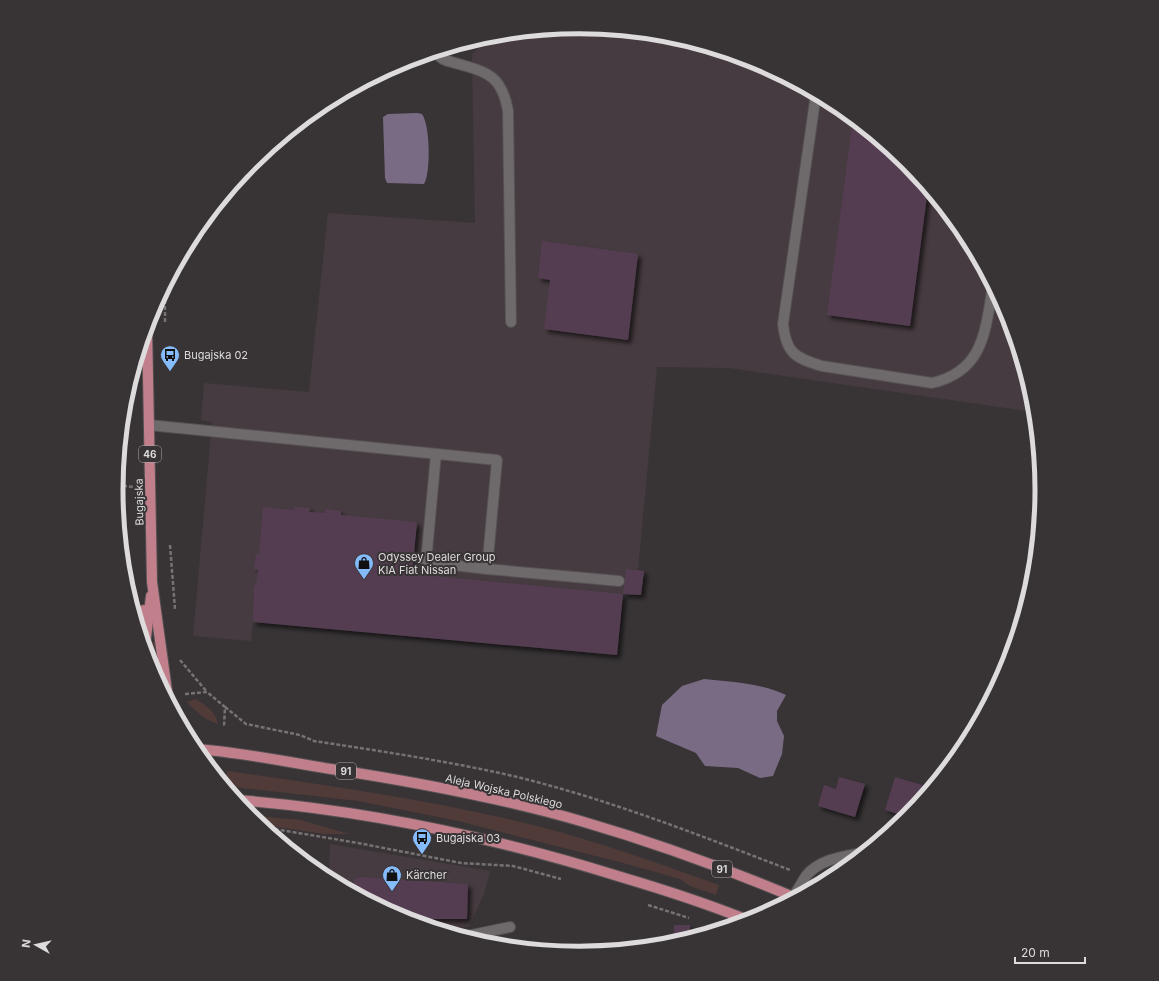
<svg xmlns="http://www.w3.org/2000/svg" width="1159" height="981" font-family="Inter,sans-serif">
  <defs>
    <filter id="shadow"><feDropShadow dx="3.5" dy="3.5" stdDeviation="2" flood-color="#0009"/></filter>
  </defs>
  <rect width="100%" height="100%" fill="#383436"/>
  <g fill="#463b40">
    <polygon points="584,27 670,36 757,62 837,105 907,163 965,233 1008,313 1030,388 1026,411 729,368 657,367 638,570 644,571 641,595 623,594 617,655 253,622 251,641 193,636 212,422 201,420 204,383 309,392 328,213 475,223 472,54 488,40"/>
    <polygon points="330,844 490,871 485,891 470,926 444,931 402,919 329,880"/>
  </g>
  <g fill="#503b38">
    <polygon points="152,641 155,643 157,679 149,660 150,643"/>
    <path d="M195,699C205,705 216,711 218,724C205,720 196,712 187,702Z"/>
    <path d="M227,771C318,784 409,797 499,817C574,833 647,859 719,885L716,895L690,886L680,879L627,864L458,821L358,801L225,786Z"/>
    <polygon points="249,815 300,820 349,834 324,834 259,824"/>
  </g>
  <g fill="#796b84">
    <path d="M417,113L422,114C430,125 431,172 424,184L387,183L385,178L383,117L388,114Z"/>
    <path d="M704,679C732,682 761,683 786,695L777,711V721L784,736L782,754L773,776L760,778L738,768L705,766L696,753L656,736L662,705L682,686Z"/>
  </g>
  <g fill="#543e51" filter="url(#shadow)">
    <polygon points="853,118 907,163 928,188 910,326 827,315"/>
    <polygon points="542,241 638,254 628,340 544,329 550,280 538,278"/>
    <polygon points="263,507 294,510 294,507 310,508 309,512 325,513 325,509 341,511 341,515 417,522 412,574 623,594 626,569 644,571 641,595 623,594 617,655 253,622 254,585 256,585 258,570 254,569 256,554 259,554"/>
    <polygon points="839,777 865,784 855,817 818,806 824,785 836,789"/>
    <polygon points="895,777 929,787 927,794 908,817 885,810"/>
    <polygon points="360,877 468,884 467,919 430,919 421,925 402,919 354,893 354,879"/>
    <polygon points="674,925 690,925 690,936 699,936 673,944"/>
  </g>
  <g fill="none" stroke-linecap="round" stroke-linejoin="round">
    <g stroke="#555152" stroke-width="12">
      <g id="minor">
        <path d="M437,53C441,60 448,61 455,63C488,72 502,76 508,111L511,322"/>
        <polyline points="396,65 405,64 442,50"/>
        <path d="M816,94L783,324C786,353 795,358 822,366L932,383C984,371 985,331 993,286"/>
        <polyline points="149,425 497,460 487,569 426,562 436,454"/>
        <polyline points="487,569 619,581"/>
        <path d="M793,897C798,890 802,882 806,876C820,858 847,856 866,852"/>
        <polyline points="462,937 510,927"/>
      </g>
    </g>
    <g stroke="#555152" stroke-width="12">
      <g id="major">
        <polyline points="147,326 152,582 168,698"/>
        <polyline points="139,627 144,610"/>
        <polyline points="145,646 151,596"/>
        <path d="M195,749C241,752 286,762 331,769C416,782 502,798 584,822C656,843 727,869 796,898"/>
        <path d="M237,800C367,810 496,838 621,877C665,890 708,904 750,921"/>
      </g>
    </g>
    <g stroke="#767274" stroke-width="2.5" stroke-dasharray="4 2" stroke-linecap="butt">
      <polyline points="165,288 165,324"/>
      <polyline points="117,485 134,487"/>
      <polyline points="170,545 175,609"/>
      <polyline points="130,597 131,583"/>
      <polyline points="180,660 207,692"/>
      <polyline points="185,694 207,692 225,707 224,726"/>
      <path d="M225,707L246,724L300,735L314,741C380,751 447,761 513,776C608,799 699,835 790,870"/>
      <polyline points="219,778 220,769"/>
      <polyline points="263,827 358,843 461,863 513,866 561,879"/>
      <polyline points="648,905 689,918"/>
    </g>
    <use href="#minor" stroke="#6e696b" stroke-width="10"/>
    <use href="#major" stroke="#c17f8b" stroke-width="10"/>
  </g>
  <defs>
    <g id="bus-pin" transform="scale(1)"><path d="M0 17L-7.5 6A9.5 9.5 0 1 1 7.5 6Z" fill="#85bbfb" stroke="#383436"/><path d="M-5-6H5V4H4V6H2V4H-2V6H-4V4H-5ZM-3.5-4V0h7V-4ZM-3.5 1.2v1.5H-2V1.2ZM2 1.2v1.5H3.5V1.2Z" fill="#111"/></g>
    <g id="shop-pin" transform="scale(1)"><path d="M0 17L-7.5 6A9.5 9.5 0 1 1 7.5 6Z" fill="#85bbfb" stroke="#383436"/><path d="M-5-2.5h2.3a2.7 3.5 0 0 1 5.4 0H5L5.5 6h-11ZM-1.5-2.5h3a1.5 2.3 0 0 0-3 0Z" fill="#111"/></g>
  </defs>
  <g fill-rule="evenodd">
    <use href="#bus-pin" x="170" y="355"/>
    <use href="#shop-pin" x="364" y="563"/>
    <use href="#bus-pin" x="422" y="838"/>
    <use href="#shop-pin" x="392" y="875"/>
  </g>
  <g text-anchor="middle" dominant-baseline="central" stroke-width="4" stroke-linejoin="round" paint-order="stroke">
    <g fill="#383436" stroke="#aca9aa" stroke-width="1">
      <rect x="139" y="446" width="22" height="16" rx="3"/>
      <rect x="336" y="763" width="20" height="16" rx="3"/>
      <rect x="712" y="861" width="20" height="16" rx="3"/>
    </g>
    <g font-size="10" font-weight="bold" fill="#dedbdc">
      <text x="150" y="454">46</text>
      <text x="346" y="771">91</text>
      <text x="722" y="869">91</text>
    </g>
    <g font-size="11" fill="#dedbdc" stroke="#383436" text-anchor="start">
      <text x="184" y="355">Bugajska 02</text>
      <text x="378" y="557">Odyssey Dealer Group<tspan x="378" dy="13">KIA Fiat Nissan</tspan></text>
      <text x="436" y="838">Bugajska 03</text>
      <text x="406" y="875">Kärcher</text>
    </g>
    <g font-size="11" fill="#dedbdc" stroke="#383436">
      <text transform="translate(139 502) rotate(-91)">Bugajska</text>
      <text transform="translate(504 791) rotate(13)">Aleja Wojska Polskiego</text>
    </g>
  </g>
  <path d="M0 0H1159V981H0ZM123 490a456 456 0 1 1 912 0a456 456 0 1 1-912 0Z" fill="#383436" fill-rule="evenodd"/>
  <path fill="none" stroke="#dedbdc" stroke-width="5" d="M123 490a456 456 0 1 1 912 0a456 456 0 1 1-912 0Z"/>
  <g transform="translate(36 945) rotate(278)" stroke="#383436" stroke-width="3" paint-order="stroke">
  <path d="M0-3L7 15L0 10L-7 15Z" fill="#dedbdc"/>
  <text y="-6" font-size="11" font-weight="bold" text-anchor="middle" fill="#dedbdc">N</text>
  </g>
  <path d="M1015 957v6h70v-6" fill="none" stroke="#dedbdc" stroke-width="2"/>
  <text x="1021" y="957" font-size="12" fill="#dedbdc" stroke="#383436" stroke-width="3" paint-order="stroke">20 m</text>
</svg>
